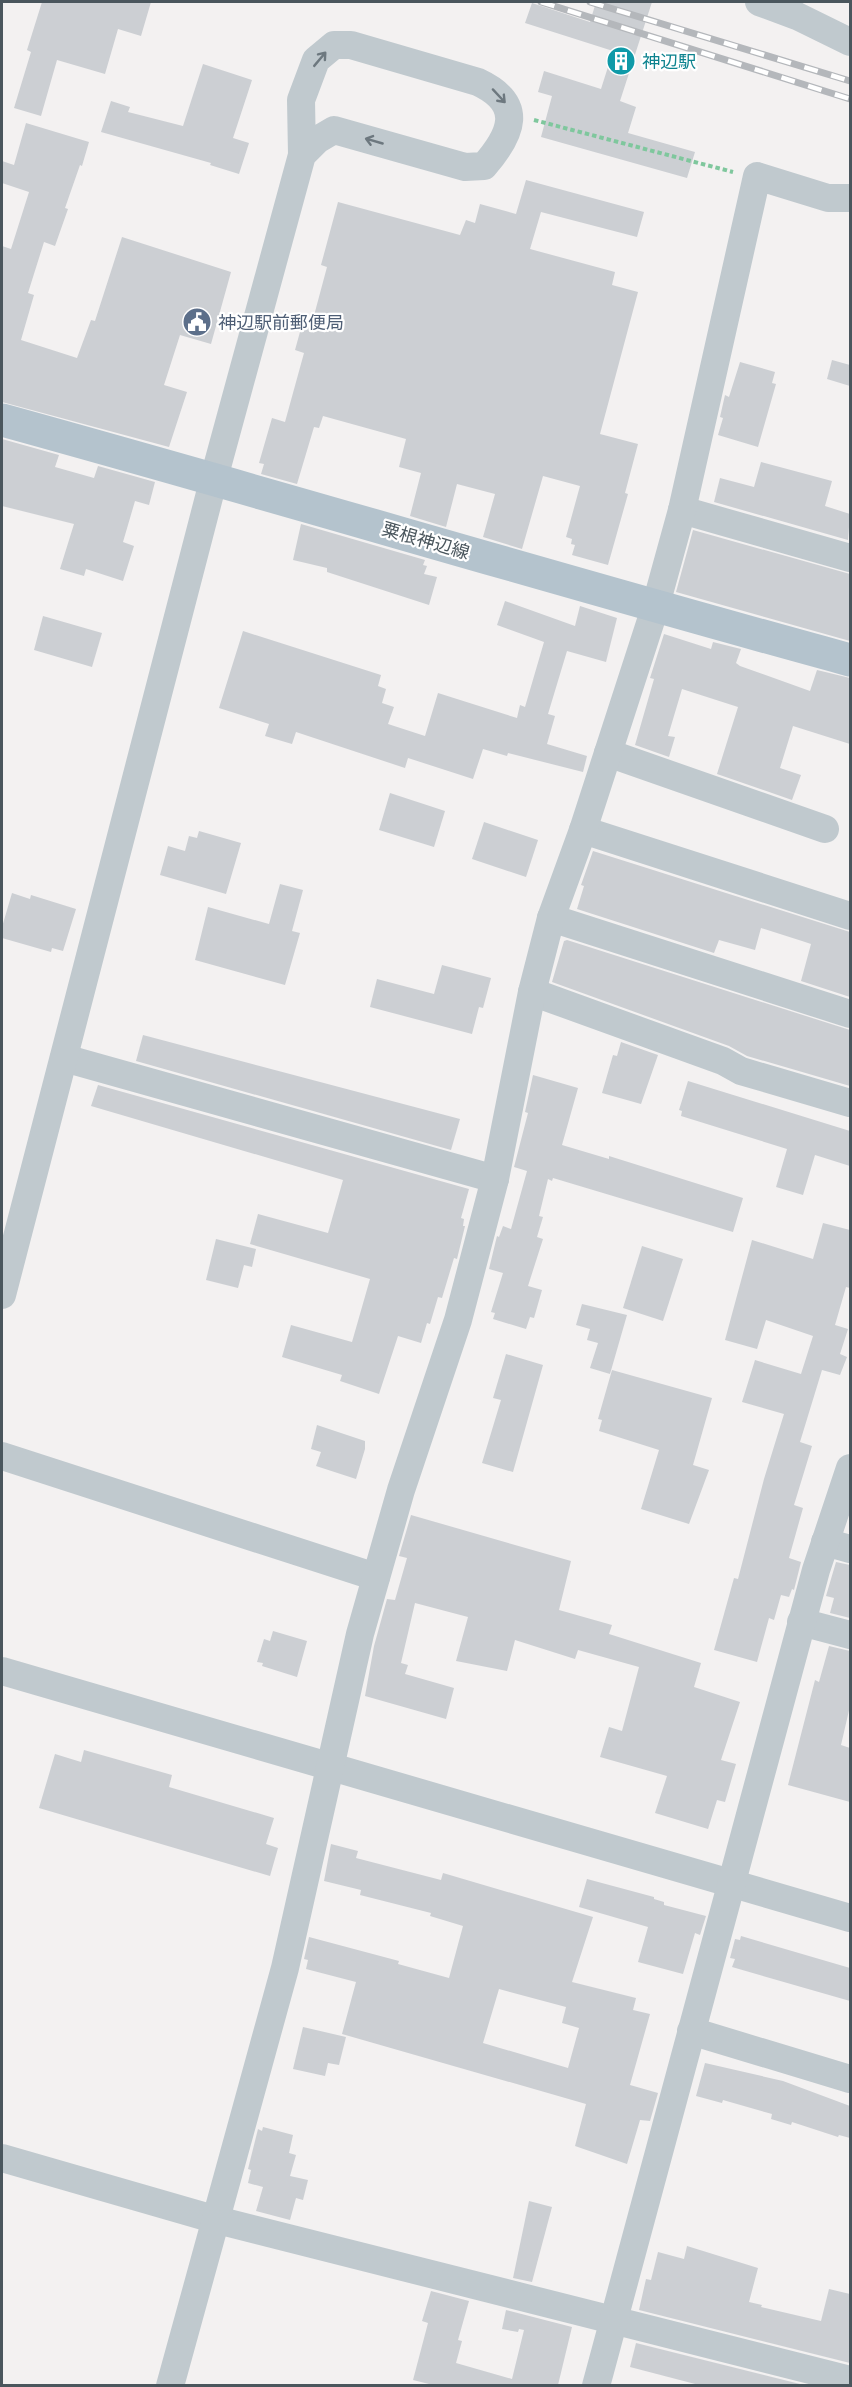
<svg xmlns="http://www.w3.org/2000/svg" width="852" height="2387" font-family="'Noto Sans','Noto Sans JP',sans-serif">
  <rect width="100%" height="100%" fill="#f3f1f1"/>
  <g fill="#cccfd3" fill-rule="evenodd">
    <polygon points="42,2 151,2 141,36 118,29 105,74 57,60 41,116 14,108 31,52 27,50"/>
    <polygon points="596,2 652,2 620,101 636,107 628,133 695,152 687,178 541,137 552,96 538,92 544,71 601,89 613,51 525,23 532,3 590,22"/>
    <polygon points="203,64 252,80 233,138 249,143 239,174 210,165 211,163 101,132 111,101 130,107 128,112 183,126"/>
    <polygon points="26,123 89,142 82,166 80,165 65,208 68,209 55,246 44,242 28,293 34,295 21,340 77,358 91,320 95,321 122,237 231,272 211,344 180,335 164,385 187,392 169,447 2,402 2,246 11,249 29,192 2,183 2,161 14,165"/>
    <polygon points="526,180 644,212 637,237 541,212 530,249 615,272 612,285 638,292 600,434 638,444 625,493 628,494 608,565 572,555 575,545 571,544 572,539 566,537 580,486 543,476 522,549 483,537 495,494 457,484 446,527 410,516 421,473 399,467 406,439 323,416 319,428 314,427 297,484 261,474 264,464 259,463 272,418 285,422 304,353 295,350 303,321 312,323 327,267 321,265 338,202 460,235 466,220 475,223 480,204 516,214"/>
    <polygon points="832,360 850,365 850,386 827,379"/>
    <polygon points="740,362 775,372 772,383 776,384 758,447 718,435 723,418 720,417 725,395 729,397"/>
    <polygon points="2,439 59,455 55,467 94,478 98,466 155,482 149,505 135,501 123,542 134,546 123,581 86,569 84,576 60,569 74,524 2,506"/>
    <polygon points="761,462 832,481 825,506 850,514 848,540 714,502 720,478 754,487"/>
    <polygon points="301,524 425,560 423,565 427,566 424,574 437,577 429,605 327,572 327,568 293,560"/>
    <polygon points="693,530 850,574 850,641 676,592"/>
    <polygon points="505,601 575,626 580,606 617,618 606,662 567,651 548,714 555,716 547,744 587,756 583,772 508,753 507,756 483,749 473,779 408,758 405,768 296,732 292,744 265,736 269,724 219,708 243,631 381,675 378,686 386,689 382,703 394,707 388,724 425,736 438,693 517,718 520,705 525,707 544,642 497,625"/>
    <polygon points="43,616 102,633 92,667 34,650"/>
    <polygon points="664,634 711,649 713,642 741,649 736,663 740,666 810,691 817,670 850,678 850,744 793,726 780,768 801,775 792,800 717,774 738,707 682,689 668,736 675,737 669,757 635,745 654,679 650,678"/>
    <polygon points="390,793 445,811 434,847 379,830"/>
    <polygon points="484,822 538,840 526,877 472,859"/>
    <polygon points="199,831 241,843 226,894 160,875 168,846 185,851 189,836 197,838"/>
    <polygon points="593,851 850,932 850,997 801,981 811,944 802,941 761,928 755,950 719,940 714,953 577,909 584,886 581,885"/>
    <polygon points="280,884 303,890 292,931 300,933 285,985 195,960 208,907 269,924"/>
    <polygon points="12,893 30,899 31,895 76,909 63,951 52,948 51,952 2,938 2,927"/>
    <polygon points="567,940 850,1030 850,1086 747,1056 729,1046 552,982 564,941"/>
    <polygon points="442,965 491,978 483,1008 479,1007 472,1034 370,1007 377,979 434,994"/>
    <polygon points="143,1035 460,1119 451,1150 136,1061"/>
    <polygon points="621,1042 658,1055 641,1104 602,1093 613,1055 617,1056"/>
    <polygon points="533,1075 578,1088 562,1145 609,1159 609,1156 743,1198 733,1232 553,1178 552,1181 548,1179 539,1216 543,1217 537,1237 543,1239 528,1286 542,1290 534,1318 530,1317 526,1329 493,1319 495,1313 491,1312 503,1273 489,1269 497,1236 499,1237 503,1226 511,1229 527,1171 514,1167 528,1113 525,1112"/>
    <polygon points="688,1081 850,1131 850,1166 815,1155 803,1195 776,1187 787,1149 681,1116 682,1111 679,1110"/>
    <polygon points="98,1085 469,1189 461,1218 464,1219 463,1226 465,1226 457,1259 454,1258 442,1298 438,1297 430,1324 427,1323 421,1343 398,1336 379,1394 340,1381 342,1375 282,1357 291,1325 352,1342 370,1279 250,1244 258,1214 328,1233 343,1180 91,1106"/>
    <polygon points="823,1223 850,1230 850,1288 846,1287 835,1325 848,1329 840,1354 847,1357 840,1375 822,1370 800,1442 812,1446 794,1505 803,1508 789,1558 801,1562 794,1590 792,1589 789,1597 781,1595 774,1620 769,1618 757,1662 714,1650 734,1578 738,1579 764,1479 784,1414 742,1402 755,1360 801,1374 813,1336 766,1320 757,1349 725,1340 752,1240 813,1259"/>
    <polygon points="216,1239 256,1249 252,1267 244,1265 238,1288 206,1280"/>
    <polygon points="642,1246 683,1259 663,1321 623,1308"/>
    <polygon points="582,1304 627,1315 610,1374 590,1368 598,1343 587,1340 590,1329 576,1325"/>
    <polygon points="506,1354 543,1365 513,1472 482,1463 501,1400 493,1398"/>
    <polygon points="612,1370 712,1398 693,1465 709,1470 689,1524 641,1509 659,1450 599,1431 602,1420 598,1419"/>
    <polygon points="317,1425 365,1441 365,1449 356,1479 316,1466 321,1452 311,1449"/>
    <polygon points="411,1515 571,1561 559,1610 612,1625 609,1634 701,1663 694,1687 740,1702 721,1760 736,1764 725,1802 717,1800 708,1829 655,1813 667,1776 600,1757 609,1727 622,1731 639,1667 578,1650 575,1659 515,1640 507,1671 456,1661 468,1617 415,1603 401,1663 408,1665 405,1674 454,1688 446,1719 365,1696 374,1646 387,1599 395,1600 407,1558 399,1556"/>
    <polygon points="836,1562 850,1565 850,1618 830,1613 834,1598 826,1596"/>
    <polygon points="273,1631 307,1641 297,1677 262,1666 263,1663 257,1662 264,1639 270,1641"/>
    <polygon points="829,1646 850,1651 850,1706 841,1745 850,1748 850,1802 788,1785 815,1680 819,1682"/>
    <polygon points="84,1750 172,1775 169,1787 274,1818 266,1844 278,1848 270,1876 39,1808 55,1754 81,1762"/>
    <path d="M331,1844L358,1851L356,1858L441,1880L443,1873L593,1917L572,1982L636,1998L633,2010L650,2014L630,2085L658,2093L650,2121L640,2120L627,2164L575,2146L586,2104L342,2034L356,1982L306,1969L308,1960L304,1959L309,1937L399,1961L398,1964L449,1978L463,1926L430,1916L431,1913L360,1895L361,1890L324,1881ZM499,1989L566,2007L562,2023L579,2028L568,2068L483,2043Z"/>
    <polygon points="587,1879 654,1897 654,1899 664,1902 664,1905 706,1916 700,1935 695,1933 683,1974 638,1962 648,1927 579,1907"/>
    <polygon points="741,1936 850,1968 850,2001 732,1967 735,1959 730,1958 735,1939 740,1940"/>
    <polygon points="303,2027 346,2037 339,2065 328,2063 325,2076 293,2069"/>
    <polygon points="705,2063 783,2081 850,2106 850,2138 839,2135 838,2137 792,2122 791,2125 771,2119 772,2114 723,2100 722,2103 696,2096"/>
    <polygon points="263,2127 293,2135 289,2153 296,2155 290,2176 308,2180 303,2200 296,2198 290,2220 256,2211 263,2187 248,2183 251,2170 248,2169 258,2129 262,2131"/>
    <polygon points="529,2201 552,2207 532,2282 513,2278"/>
    <polygon points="687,2246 758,2268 749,2302 762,2305 761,2307 821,2321 829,2289 850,2294 850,2363 639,2310 646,2279 651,2280 658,2252 684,2259"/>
    <polygon points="431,2291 469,2301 458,2340 462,2341 456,2363 512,2379 524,2330 519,2329 518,2332 502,2329 506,2310 572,2327 558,2385 433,2385 413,2380 428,2323 422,2321"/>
    <polygon points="636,2343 804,2385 699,2385 630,2367"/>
  </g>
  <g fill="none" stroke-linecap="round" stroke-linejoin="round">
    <polyline stroke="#7fc79d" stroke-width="4" stroke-dasharray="4.5 3" stroke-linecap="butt" points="534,120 733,172"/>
    <g stroke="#c0c9ce" stroke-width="28">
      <polyline points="759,2 797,16 850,42"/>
      <polyline points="682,510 850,558"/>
      <polyline points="608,753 825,829"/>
      <polyline points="583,830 850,916"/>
      <polyline points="551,918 850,1014"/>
      <polyline points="532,992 723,1061 741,1071 850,1103"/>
      <polyline points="64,1058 495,1179"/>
      <path d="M2,1295L214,478L302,155L301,100L316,60L334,45H351L478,82C525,104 512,134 484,166L465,167L334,130L317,140L302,155"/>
      <polyline points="2,1456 376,1577"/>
      <polyline points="825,1542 850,1549"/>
      <polyline points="801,1622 850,1635"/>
      <polyline points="2,1671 850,1918"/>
      <polyline points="691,2031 850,2079"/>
      <polyline points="2,2158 217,2220 850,2380"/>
      <polyline points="170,2386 285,1968 360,1634 401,1490 458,1320 495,1179 532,992 551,918 583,830 655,608 682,510 757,176 828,198 850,198"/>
      <polyline points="596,2386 816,1570 850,1468"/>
    </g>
    <path stroke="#b4c3cd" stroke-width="33" d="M2,420C285,498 567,583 850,660"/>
    <g stroke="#b4b7bb" stroke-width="7">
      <g id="rail">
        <polyline points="541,2 850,99"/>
        <polyline points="590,2 850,81"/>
      </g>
    </g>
    <use href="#rail" stroke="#fff" stroke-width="4.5" stroke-dasharray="14" stroke-linecap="butt"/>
  </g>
  <defs><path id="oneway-shaft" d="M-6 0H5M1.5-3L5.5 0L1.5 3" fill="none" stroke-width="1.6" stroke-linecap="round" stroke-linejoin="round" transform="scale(1.5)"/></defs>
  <g stroke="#6d787f">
    <use href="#oneway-shaft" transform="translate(320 59) rotate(-50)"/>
    <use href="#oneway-shaft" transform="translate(499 96) rotate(47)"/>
    <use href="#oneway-shaft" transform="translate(374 141) rotate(-164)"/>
  </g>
  <defs>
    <g id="building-disc" transform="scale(1.5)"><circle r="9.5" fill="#0f9aa8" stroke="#fff"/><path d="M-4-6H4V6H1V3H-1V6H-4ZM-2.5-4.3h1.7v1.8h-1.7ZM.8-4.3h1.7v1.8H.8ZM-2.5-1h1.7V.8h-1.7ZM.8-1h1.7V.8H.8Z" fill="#fff"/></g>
    <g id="civic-disc" transform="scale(1.5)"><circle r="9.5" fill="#5c6f8a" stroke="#fff"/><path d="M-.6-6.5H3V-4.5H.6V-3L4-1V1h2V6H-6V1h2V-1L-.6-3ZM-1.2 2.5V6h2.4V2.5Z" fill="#fff"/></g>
  </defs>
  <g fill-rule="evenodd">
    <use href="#building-disc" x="621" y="61"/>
    <use href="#civic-disc" x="197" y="322"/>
  </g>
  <g text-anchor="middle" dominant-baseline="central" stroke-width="4.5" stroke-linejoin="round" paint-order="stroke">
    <g font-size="18" fill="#0d838f" stroke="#fff" text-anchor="start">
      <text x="642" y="61">神辺駅</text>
    </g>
    <g font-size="18" fill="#4e5e75" stroke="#fff" text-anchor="start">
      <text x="218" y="322">神辺駅前郵便局</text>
    </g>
    <g font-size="18" fill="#4a565d" stroke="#fff">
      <text transform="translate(426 540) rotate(16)">粟根神辺線</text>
    </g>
  </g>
  <rect width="852" height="2387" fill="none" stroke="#4a565d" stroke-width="6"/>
</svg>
